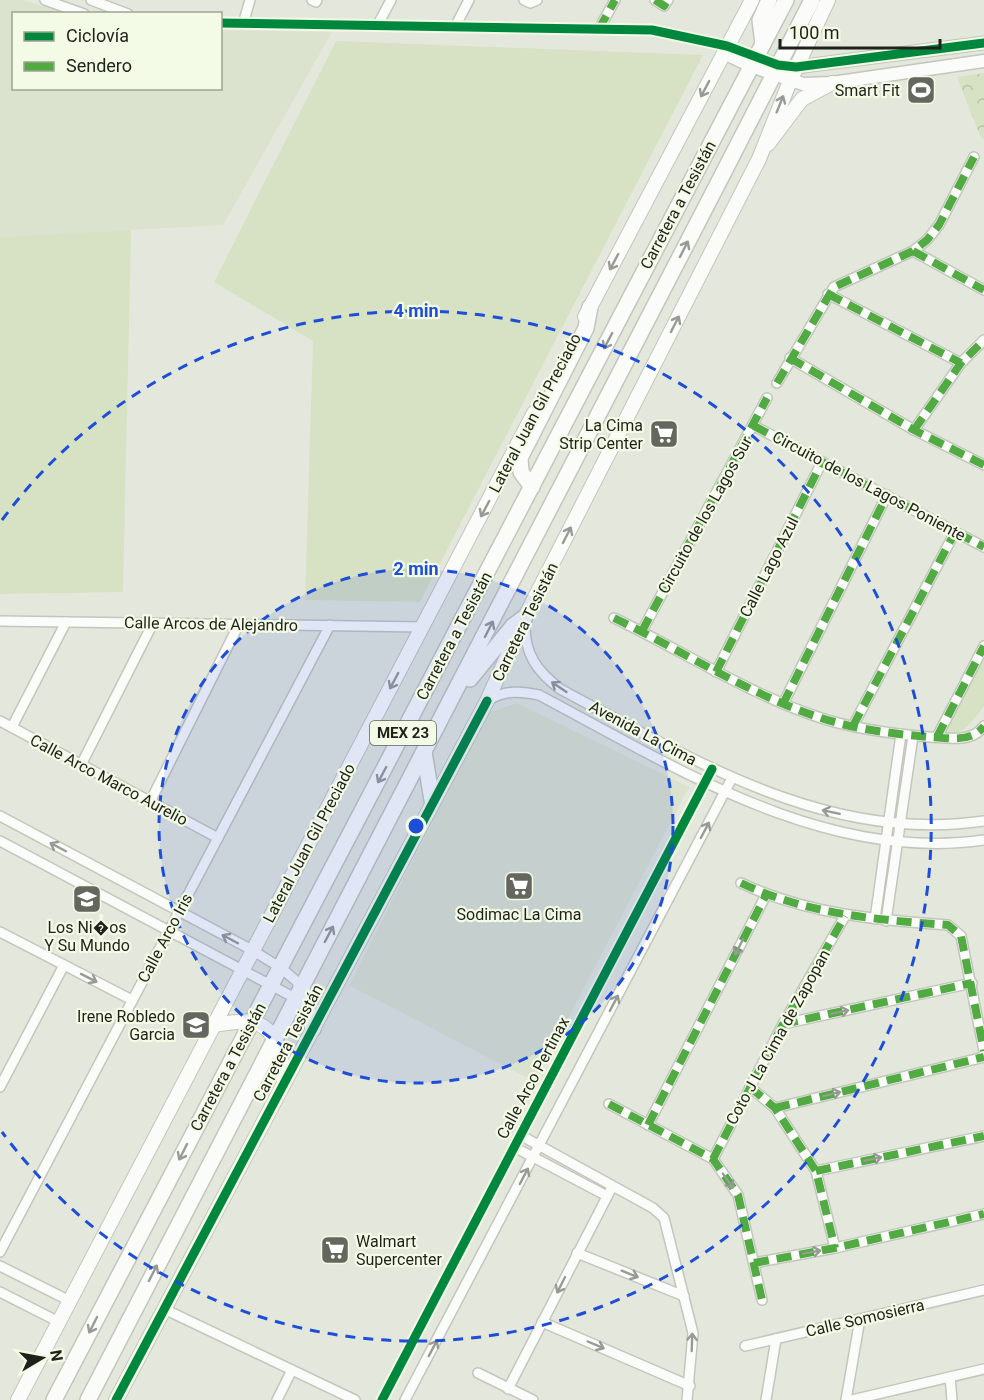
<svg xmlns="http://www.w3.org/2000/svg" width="984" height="1400" font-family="Roboto,sans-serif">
  <defs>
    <pattern id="park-crowns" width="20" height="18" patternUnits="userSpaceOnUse" patternTransform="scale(1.5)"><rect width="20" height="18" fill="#d7e1c3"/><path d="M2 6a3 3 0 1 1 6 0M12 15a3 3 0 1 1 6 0" fill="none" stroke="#b8c1a7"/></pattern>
  </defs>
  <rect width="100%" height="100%" fill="#e4e8dc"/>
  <g fill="#dbe2cd">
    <polygon points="0,0 23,0 65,13 14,14 14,88 220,88 221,30 332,32 223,225 0,237"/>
    <polygon points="517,703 689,787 535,1082 349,985 488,713"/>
  </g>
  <g fill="#d7e1c3">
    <polygon points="336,41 703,55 420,602 305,600 313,341 214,282"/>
    <polygon points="131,230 123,592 0,594 0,237"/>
    <path d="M984,646V706C971,724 960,738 937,737Z"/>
  </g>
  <polygon fill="url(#park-crowns)" points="984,73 984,139 981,138 957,77"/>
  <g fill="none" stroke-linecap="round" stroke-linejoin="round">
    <g stroke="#c2c6bc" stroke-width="12">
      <g id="minor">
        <polyline points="45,0 84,14"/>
        <polyline points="91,0 128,14"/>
        <polyline points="312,0 316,2 317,0"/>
        <polyline points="524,0 530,3 537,0"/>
        <polyline points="655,0 664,6 668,0"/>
        <polyline points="220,23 652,30 727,46"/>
        <polyline points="243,24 250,0"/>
        <polyline points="377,26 391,0"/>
        <polyline points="455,27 469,0"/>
        <polyline points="599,29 615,0"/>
        <polyline points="913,251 984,290"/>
        <polyline points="828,294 961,363"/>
        <polyline points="790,358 914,430 984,465"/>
        <polyline points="777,383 834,287 913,251 927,240 939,225 974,157"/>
        <polyline points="754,426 984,547"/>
        <polyline points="914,430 961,363 984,340"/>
        <path d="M614,618C683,651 748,694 821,718C854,729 894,734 929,737C948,738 972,743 984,726"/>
        <polyline points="0,621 423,627"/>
        <path d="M525,623C524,654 537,671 560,689C692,759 828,844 984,821"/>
        <polyline points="642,631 767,398"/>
        <polyline points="716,672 822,462"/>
        <path d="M489,700C505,690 521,691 539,695C675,767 824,863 984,840"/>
        <polyline points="783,704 887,495"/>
        <polyline points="0,721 218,838"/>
        <polyline points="853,726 955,532"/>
        <polyline points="12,727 66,622"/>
        <polyline points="937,737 984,646"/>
        <polyline points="81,765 153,623"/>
        <polyline points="150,802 239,624"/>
        <polyline points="0,816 252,950 281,968 301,985"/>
        <polyline points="0,841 295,998"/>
        <path d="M741,883C806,914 877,920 948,925L961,936L984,1051"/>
        <polyline points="875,919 901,734"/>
        <polyline points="886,921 913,736"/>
        <polyline points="0,932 132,1000"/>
        <polyline points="783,1024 972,983"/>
        <polyline points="0,1087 64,965"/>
        <polyline points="750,1087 775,1108 816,1171 835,1248"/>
        <polyline points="609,1104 713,1159 738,1195 762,1300"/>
        <polyline points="775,1108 984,1057"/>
        <polyline points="648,1125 766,895"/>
        <polyline points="520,1135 653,1208 664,1218 693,1333 687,1400"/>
        <polyline points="514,1147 607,1196"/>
        <polyline points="713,1159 783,1024 845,916"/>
        <polyline points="816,1171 984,1136"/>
        <polyline points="0,1252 330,625"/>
        <polyline points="577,1253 684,1296"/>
        <polyline points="754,1263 835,1248 984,1214"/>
        <polyline points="0,1266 68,1300"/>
        <polyline points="0,1292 57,1321"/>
        <polyline points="164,1309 355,1400"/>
        <polyline points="542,1322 690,1386"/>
        <polyline points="745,1346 984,1290"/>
        <polyline points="478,1373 533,1400"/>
        <polyline points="950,1377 952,1400"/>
        <polyline points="508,1389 612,1187"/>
        <polyline points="277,1400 292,1370"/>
        <polyline points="382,1400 712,769"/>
        <polyline points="405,1400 732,778"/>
        <polyline points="766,1400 776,1339"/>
        <polyline points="846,1400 860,1319"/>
        <polyline points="852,1400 984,1369"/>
      </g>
    </g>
    <g stroke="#c2c6bc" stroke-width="15">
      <g id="tertiary">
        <polyline points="724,53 751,66 803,84 832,83 984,61"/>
        <polyline points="748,56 778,65 796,67 984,43"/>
      </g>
    </g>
    <g stroke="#c2c6bc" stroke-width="16">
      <g id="secondary">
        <polyline points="768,144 802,99 832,83"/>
        <polyline points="585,317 752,0"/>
        <path d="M213,1025C225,1024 240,1020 252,1022C278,1027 282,1058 284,1080"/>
        <polyline points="18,1400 534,413"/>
        <polyline points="116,1400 487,701 525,617 759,159 790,81 828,0"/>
      </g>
    </g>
    <g stroke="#c2c6bc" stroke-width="18">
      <g id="primary">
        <polyline points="763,44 760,20 769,0"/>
        <polyline points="532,487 521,472 520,458 586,328 590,307"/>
        <polyline points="470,679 513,626 525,617"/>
        <polyline points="424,752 432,800"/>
        <polyline points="301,985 313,1029"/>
        <polyline points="54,1400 786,0"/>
        <path d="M88,1400C328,933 573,468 812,0"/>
      </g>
    </g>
    <use href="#minor" stroke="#fbfcfa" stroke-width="9"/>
    <use href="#tertiary" stroke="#fbfcfa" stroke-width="12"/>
    <use href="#secondary" stroke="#fbfcfa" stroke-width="14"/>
    <use href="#primary" stroke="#fbfcfa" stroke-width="15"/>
    <g stroke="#52aa42" stroke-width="8" stroke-dasharray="15 8" stroke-linecap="butt">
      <polyline points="655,0 664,6 668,0"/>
      <polyline points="599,29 615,0"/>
      <polyline points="913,251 984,290"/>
      <polyline points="828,294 961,363"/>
      <polyline points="790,358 914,430 984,465"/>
      <polyline points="777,383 834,287 913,251 927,240 939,225 974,157"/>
      <polyline points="754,426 984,547"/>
      <polyline points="914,430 961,363 984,340"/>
      <path d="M614,618C683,651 748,694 821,718C854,729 894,734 929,737C948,738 972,743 984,726"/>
      <polyline points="642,631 767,398"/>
      <polyline points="716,672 822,462"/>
      <polyline points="783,704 887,495"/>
      <polyline points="853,726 955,532"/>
      <polyline points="937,737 984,646"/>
      <path d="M741,883C806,914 877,920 948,925L961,936L984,1051"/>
      <polyline points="783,1024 972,983"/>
      <polyline points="750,1087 775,1108 816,1171 835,1248"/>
      <polyline points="609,1104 713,1159 738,1195 762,1300"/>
      <polyline points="775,1108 984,1057"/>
      <polyline points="648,1125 766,895"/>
      <polyline points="713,1159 783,1024 845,916"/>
      <polyline points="816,1171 984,1136"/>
      <polyline points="754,1263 835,1248 984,1214"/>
    </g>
    <g stroke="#f3fae5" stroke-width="13">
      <g id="cycleway">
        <polyline points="220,23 652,30 727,46 778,65 796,67 984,43"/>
        <polyline points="116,1400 487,701"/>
        <polyline points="382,1400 712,769"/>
      </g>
    </g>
    <use href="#cycleway" stroke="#00873e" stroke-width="9"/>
  </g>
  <defs><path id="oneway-shaft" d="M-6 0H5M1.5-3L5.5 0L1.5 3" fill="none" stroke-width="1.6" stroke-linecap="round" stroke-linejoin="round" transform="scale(1.5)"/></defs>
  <g stroke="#989a95">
    <use href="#oneway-shaft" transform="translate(705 89) rotate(118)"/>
    <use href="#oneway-shaft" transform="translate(780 104) rotate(-68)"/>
    <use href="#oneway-shaft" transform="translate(684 249) rotate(-63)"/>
    <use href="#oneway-shaft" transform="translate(614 262) rotate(118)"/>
    <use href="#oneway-shaft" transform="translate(675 324) rotate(-63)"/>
    <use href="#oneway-shaft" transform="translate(608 341) rotate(118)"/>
    <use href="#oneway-shaft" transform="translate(485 509) rotate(118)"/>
    <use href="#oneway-shaft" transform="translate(567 535) rotate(-63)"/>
    <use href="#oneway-shaft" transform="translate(489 629) rotate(-63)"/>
    <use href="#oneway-shaft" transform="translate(394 681) rotate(118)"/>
    <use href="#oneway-shaft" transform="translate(559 687) rotate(-146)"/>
    <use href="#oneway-shaft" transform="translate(382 775) rotate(118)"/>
    <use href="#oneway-shaft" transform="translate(831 812) rotate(-168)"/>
    <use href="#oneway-shaft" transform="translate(705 830) rotate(-62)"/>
    <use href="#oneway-shaft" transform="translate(58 847) rotate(-152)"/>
    <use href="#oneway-shaft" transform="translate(329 934) rotate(-62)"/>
    <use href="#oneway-shaft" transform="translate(230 939) rotate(-152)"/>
    <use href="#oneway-shaft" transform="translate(739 947) rotate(117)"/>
    <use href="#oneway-shaft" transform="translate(89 978) rotate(27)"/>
    <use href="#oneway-shaft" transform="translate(614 1003) rotate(-62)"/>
    <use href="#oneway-shaft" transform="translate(840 1012) rotate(-12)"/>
    <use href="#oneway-shaft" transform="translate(832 1094) rotate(-14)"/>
    <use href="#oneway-shaft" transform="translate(183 1152) rotate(117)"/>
    <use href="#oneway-shaft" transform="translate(873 1159) rotate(-12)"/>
    <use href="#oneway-shaft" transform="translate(524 1176) rotate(-62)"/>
    <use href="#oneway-shaft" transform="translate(728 1181) rotate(55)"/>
    <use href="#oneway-shaft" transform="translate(812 1252) rotate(-10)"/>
    <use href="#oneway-shaft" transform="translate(153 1273) rotate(-63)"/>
    <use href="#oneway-shaft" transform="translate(630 1274) rotate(22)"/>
    <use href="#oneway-shaft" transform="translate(561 1285) rotate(117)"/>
    <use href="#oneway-shaft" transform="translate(93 1325) rotate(117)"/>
    <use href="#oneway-shaft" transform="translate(692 1342) rotate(-88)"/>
    <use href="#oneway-shaft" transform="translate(596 1345) rotate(23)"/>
    <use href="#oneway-shaft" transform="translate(433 1348) rotate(-62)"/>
  </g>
  <circle cx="416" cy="826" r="257" fill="#1d4ed8" fill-opacity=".12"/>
  <g fill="none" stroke="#1d4ed8" stroke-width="3" stroke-dasharray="10 8">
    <circle cx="416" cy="826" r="257"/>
    <path d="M2 520A515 515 0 1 1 2 1132"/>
  </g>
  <defs>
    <g id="stadium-square" transform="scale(1.5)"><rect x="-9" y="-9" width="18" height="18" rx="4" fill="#64675e" stroke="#f3fae5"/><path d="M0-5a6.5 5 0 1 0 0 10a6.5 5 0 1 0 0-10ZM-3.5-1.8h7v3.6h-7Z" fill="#fff"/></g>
    <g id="supermarket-square" transform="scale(1.5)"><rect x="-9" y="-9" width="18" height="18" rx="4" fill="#64675e" stroke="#f3fae5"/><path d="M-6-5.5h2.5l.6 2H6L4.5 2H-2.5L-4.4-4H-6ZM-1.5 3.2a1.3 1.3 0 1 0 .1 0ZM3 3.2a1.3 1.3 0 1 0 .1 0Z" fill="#fff"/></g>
    <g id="school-square" transform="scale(1.5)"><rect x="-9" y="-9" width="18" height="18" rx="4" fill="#64675e" stroke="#f3fae5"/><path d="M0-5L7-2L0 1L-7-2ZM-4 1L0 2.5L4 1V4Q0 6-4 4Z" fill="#fff"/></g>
  </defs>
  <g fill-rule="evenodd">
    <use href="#stadium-square" x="921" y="90"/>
    <use href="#supermarket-square" x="664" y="434"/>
    <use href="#supermarket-square" x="519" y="886"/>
    <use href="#school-square" x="87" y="899"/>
    <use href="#school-square" x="196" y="1025"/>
    <use href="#supermarket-square" x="335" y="1250"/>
  </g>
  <g text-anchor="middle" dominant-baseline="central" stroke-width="4.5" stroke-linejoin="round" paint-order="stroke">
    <rect fill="#f3fae5" stroke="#5f6357" stroke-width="1.5" x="370" y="721" width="66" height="24" rx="4.5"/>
    <g font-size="15" font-weight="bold" fill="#1f221a">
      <text x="403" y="733">MEX 23</text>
    </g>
    <g font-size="16" fill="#1f221a" stroke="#f3fae5" text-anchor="end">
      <text x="900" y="90">Smart Fit</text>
      <text x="643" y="425">La Cima<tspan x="643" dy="18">Strip Center</tspan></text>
      <text x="519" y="914" text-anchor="middle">Sodimac La Cima</text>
      <text x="87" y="927" text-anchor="middle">Los Ni�os<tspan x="87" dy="18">Y Su Mundo</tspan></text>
      <text x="175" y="1016">Irene Robledo<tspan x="175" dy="18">Garcia</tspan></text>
      <text x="356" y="1241" text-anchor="start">Walmart<tspan x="356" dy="18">Supercenter</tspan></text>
    </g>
    <g font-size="16" fill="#1f221a" stroke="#f3fae5">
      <text transform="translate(678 205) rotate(-62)">Carretera a Tesistán</text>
      <text transform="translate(535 413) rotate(-62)">Lateral Juan Gil Preciado</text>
      <text transform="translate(869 486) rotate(28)">Circuito de los Lagos Poniente</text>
      <text transform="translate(705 515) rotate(-61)">Circuito de los Lagos Sur</text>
      <text transform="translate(769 567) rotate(-63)">Calle Lago Azul</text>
      <text transform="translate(525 622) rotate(-64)">Carretera Tesistán</text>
      <text transform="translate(211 624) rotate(1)">Calle Arcos de Alejandro</text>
      <text transform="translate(454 636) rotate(-62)">Carretera a Tesistán</text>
      <text transform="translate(643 733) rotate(28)">Avenida La Cima</text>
      <text transform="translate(109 780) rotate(28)">Calle Arco Marco Aurelio</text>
      <text transform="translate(309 843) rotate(-62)">Lateral Juan Gil Preciado</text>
      <text transform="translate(165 938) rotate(-62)">Calle Arco Iris</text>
      <text transform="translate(778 1037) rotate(-61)">Coto J La Cima de Zapopan</text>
      <text transform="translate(288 1043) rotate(-62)">Carretera Tesistán</text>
      <text transform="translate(228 1067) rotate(-62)">Carretera a Tesistán</text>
      <text transform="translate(533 1078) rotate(-62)">Calle Arco Pertinax</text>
      <text transform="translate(865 1318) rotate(-13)">Calle Somosierra</text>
    </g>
  </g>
  <circle cx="416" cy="826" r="9" fill="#1d4ed8" stroke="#f3fae5" stroke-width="3"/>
  <g font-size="18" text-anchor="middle" font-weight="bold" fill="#1d4ed8" stroke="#f3fae5" stroke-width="4.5" stroke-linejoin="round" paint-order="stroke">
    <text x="416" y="317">4 min</text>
    <text x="416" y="575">2 min</text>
  </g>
  <rect x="12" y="12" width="210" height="78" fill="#f3fae5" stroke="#9ea494" stroke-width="1.5"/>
  <rect x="24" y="32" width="30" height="9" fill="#00873e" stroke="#9ea494" stroke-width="1.5"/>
  <text x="66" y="42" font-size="18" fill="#1f221a">Ciclovía</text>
  <rect x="24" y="62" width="30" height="9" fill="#52aa42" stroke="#9ea494" stroke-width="1.5"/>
  <text x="66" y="72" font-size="18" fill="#1f221a">Sendero</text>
  <g transform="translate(42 1358) rotate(80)" stroke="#f3fae5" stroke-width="4.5" paint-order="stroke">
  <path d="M0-4.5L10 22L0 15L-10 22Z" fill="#1f221a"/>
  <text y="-9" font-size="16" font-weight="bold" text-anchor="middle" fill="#1f221a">N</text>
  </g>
  <path d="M780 39v9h160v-9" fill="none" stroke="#1f221a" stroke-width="3"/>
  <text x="789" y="39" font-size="18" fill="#1f221a" stroke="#f3fae5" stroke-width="4.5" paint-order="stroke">100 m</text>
</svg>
